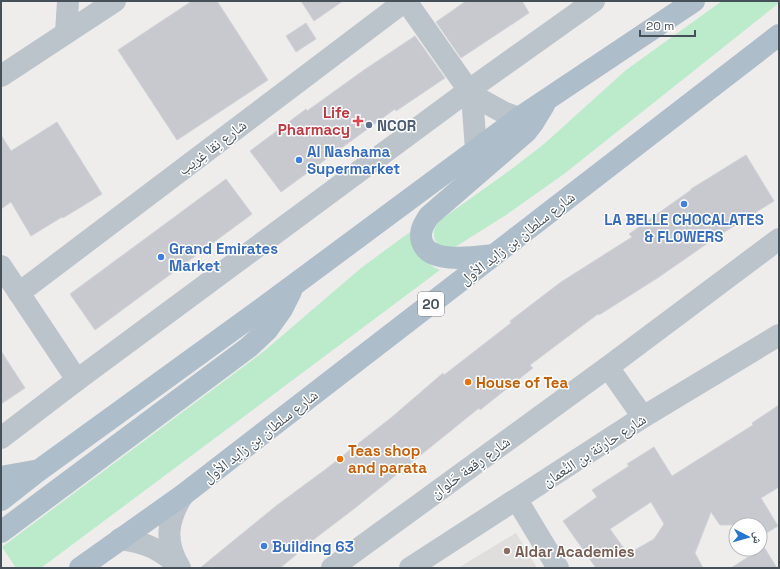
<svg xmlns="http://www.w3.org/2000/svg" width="780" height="569" font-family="'Space Grotesk','Noto Naskh Arabic',sans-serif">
  <rect width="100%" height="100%" fill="#efecec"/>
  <polygon fill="#e0dddd" points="516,533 537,568 458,568"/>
  <g fill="#bcebcc">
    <path d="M722,1H779V3L564,174L506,215L452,249L437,244C432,235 433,229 439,221L513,168L544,144L626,70Z"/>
    <path d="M414,229C419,250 417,260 440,270L41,568H16L2,547L263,352L361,268Z"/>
  </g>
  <g fill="#c7c9cf" stroke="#d0d3d7" fill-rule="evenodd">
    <polygon points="192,1 217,1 268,80 177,140 118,50"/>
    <polygon points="301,1 343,1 314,21"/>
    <polygon points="466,1 522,1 529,13 461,58 436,22"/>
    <polygon points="306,23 316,39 296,52 286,36"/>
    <polygon points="415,36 445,78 396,111 395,109 281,192 250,151 306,109 307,111 364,70"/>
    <polygon points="57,122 102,194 63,218 62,217 31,236 11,202 1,209 1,135 11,151"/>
    <polygon points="746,155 774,201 718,236 659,277 599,315 598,314 530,365 533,368 480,410 479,408 355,508 296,553 297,554 280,568 200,568 276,506 326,469 392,417 443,373 444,375 511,323 510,321 561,282 632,237 629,234 691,190 691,189"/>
    <polygon points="226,179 252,214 95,330 70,294"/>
    <polygon points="1,351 25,388 1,404"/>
    <path d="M779,405V487L761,498L778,526L760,537V525H720L711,512L695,553L703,568H596L563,521L597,497L592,490L629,466L627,464L654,447L672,476L753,425L752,423ZM651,502L664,524L654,539L628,554L610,529Z"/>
    <polygon points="764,547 777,568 731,568"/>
  </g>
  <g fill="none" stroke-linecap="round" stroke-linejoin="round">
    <g stroke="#bbc4cb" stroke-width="22">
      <polyline points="406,1 472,95 503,112 519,118"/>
      <polyline points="66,33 68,1"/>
      <polyline points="1,76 115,1"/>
      <polyline points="472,95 476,150"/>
      <polyline points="1,266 77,380"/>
      <polyline points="19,293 405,1"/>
      <polyline points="608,367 643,417"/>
      <polyline points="1,438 77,380 469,90 594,1"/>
      <polyline points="517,500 558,568"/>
      <path d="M120,539C145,542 159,549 178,565"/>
      <path d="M180,568C164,542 167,520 183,495"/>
      <polyline points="332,568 608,367 779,239"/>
      <polyline points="410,568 643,417 779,335"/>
    </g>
    <g stroke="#adbdca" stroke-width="22">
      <path d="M494,255C475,257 430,265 422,242C419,232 423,225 429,216L526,132L533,123L544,105"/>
      <polyline points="1,477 34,471"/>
      <polyline points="1,500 38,471 260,310 519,118 694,1"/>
      <polyline points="1,532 249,347 267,330 282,309 291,291"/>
      <polyline points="80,568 183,495 779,35"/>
    </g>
  </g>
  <path fill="#e0444e" stroke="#fff" stroke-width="1.5" d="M356 115h4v4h4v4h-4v4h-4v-4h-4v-4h4z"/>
  <circle fill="#5c6f8a" stroke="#fff" stroke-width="1.5" cx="369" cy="125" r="4"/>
  <g fill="#3f7fe0" stroke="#fff" stroke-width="1.5">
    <circle cx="299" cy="160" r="4"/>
    <circle cx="684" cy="204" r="4"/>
    <circle cx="161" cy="257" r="4"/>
    <circle cx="264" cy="546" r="4"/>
  </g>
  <g fill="#e8710a" stroke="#fff" stroke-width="1.5">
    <circle cx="468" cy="382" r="4"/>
    <circle cx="340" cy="459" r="4"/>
  </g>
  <circle fill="#8d6e63" stroke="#fff" stroke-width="1.5" cx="507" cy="551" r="4"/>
  <g text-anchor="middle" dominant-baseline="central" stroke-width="3" stroke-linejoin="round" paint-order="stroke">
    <rect fill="#fff" stroke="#7e848a" stroke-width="1" x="418" y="292" width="26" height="24" rx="3"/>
    <g font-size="14" font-weight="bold" fill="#465058">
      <text x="431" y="304">20</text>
    </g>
    <g font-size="15" font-weight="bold" fill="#be3a42" stroke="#fff" text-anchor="end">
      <text x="350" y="112">Life<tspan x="350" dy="17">Pharmacy</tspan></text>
    </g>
    <g font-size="15" font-weight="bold" fill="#4e5e75" stroke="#fff" text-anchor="start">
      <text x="377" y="125">NCOR</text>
    </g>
    <g font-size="15" fill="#465058" stroke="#fff">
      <text transform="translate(212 147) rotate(-37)">شارع نِقا غِريب</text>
      <text transform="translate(517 238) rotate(-38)">شارع سلطان بن زايد الأول</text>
      <text transform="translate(260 436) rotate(-38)">شارع سلطان بن زايد الأول</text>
      <text transform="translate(594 450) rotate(-33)">شارع حارِثة بن النُّعمان</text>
      <text transform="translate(470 467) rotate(-36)">شارع رِقعة حَلوان</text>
    </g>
    <g font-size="15" font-weight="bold" fill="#366cbe" stroke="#fff" text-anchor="start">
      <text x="307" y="151">Al Nashama<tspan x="307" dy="17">Supermarket</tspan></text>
      <text x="684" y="219" text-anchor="middle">LA BELLE CHOCALATES<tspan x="684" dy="17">&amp; FLOWERS</tspan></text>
      <text x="169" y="248">Grand Emirates<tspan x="169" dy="17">Market</tspan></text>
      <text x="272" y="546">Building 63</text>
    </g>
    <g font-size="15" font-weight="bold" fill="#c56008" stroke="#fff" text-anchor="start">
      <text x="476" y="382">House of Tea</text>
      <text x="348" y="450">Teas shop<tspan x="348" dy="17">and parata</tspan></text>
    </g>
    <g font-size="15" font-weight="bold" fill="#785e54" stroke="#fff" text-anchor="start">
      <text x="515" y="551">Aldar Academies</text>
    </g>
  </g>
  <rect width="780" height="569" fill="none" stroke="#465058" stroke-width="4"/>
  <g transform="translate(748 537) rotate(96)"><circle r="19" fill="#ffffff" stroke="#b5b9bc"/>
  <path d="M0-3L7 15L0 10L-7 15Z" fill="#2476d1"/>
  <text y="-6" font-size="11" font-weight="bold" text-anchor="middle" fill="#465058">ش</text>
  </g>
  <path d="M640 30v6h55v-6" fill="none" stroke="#465058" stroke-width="2"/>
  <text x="646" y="30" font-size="12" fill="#465058" stroke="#ffffff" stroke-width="3" paint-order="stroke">20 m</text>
</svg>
